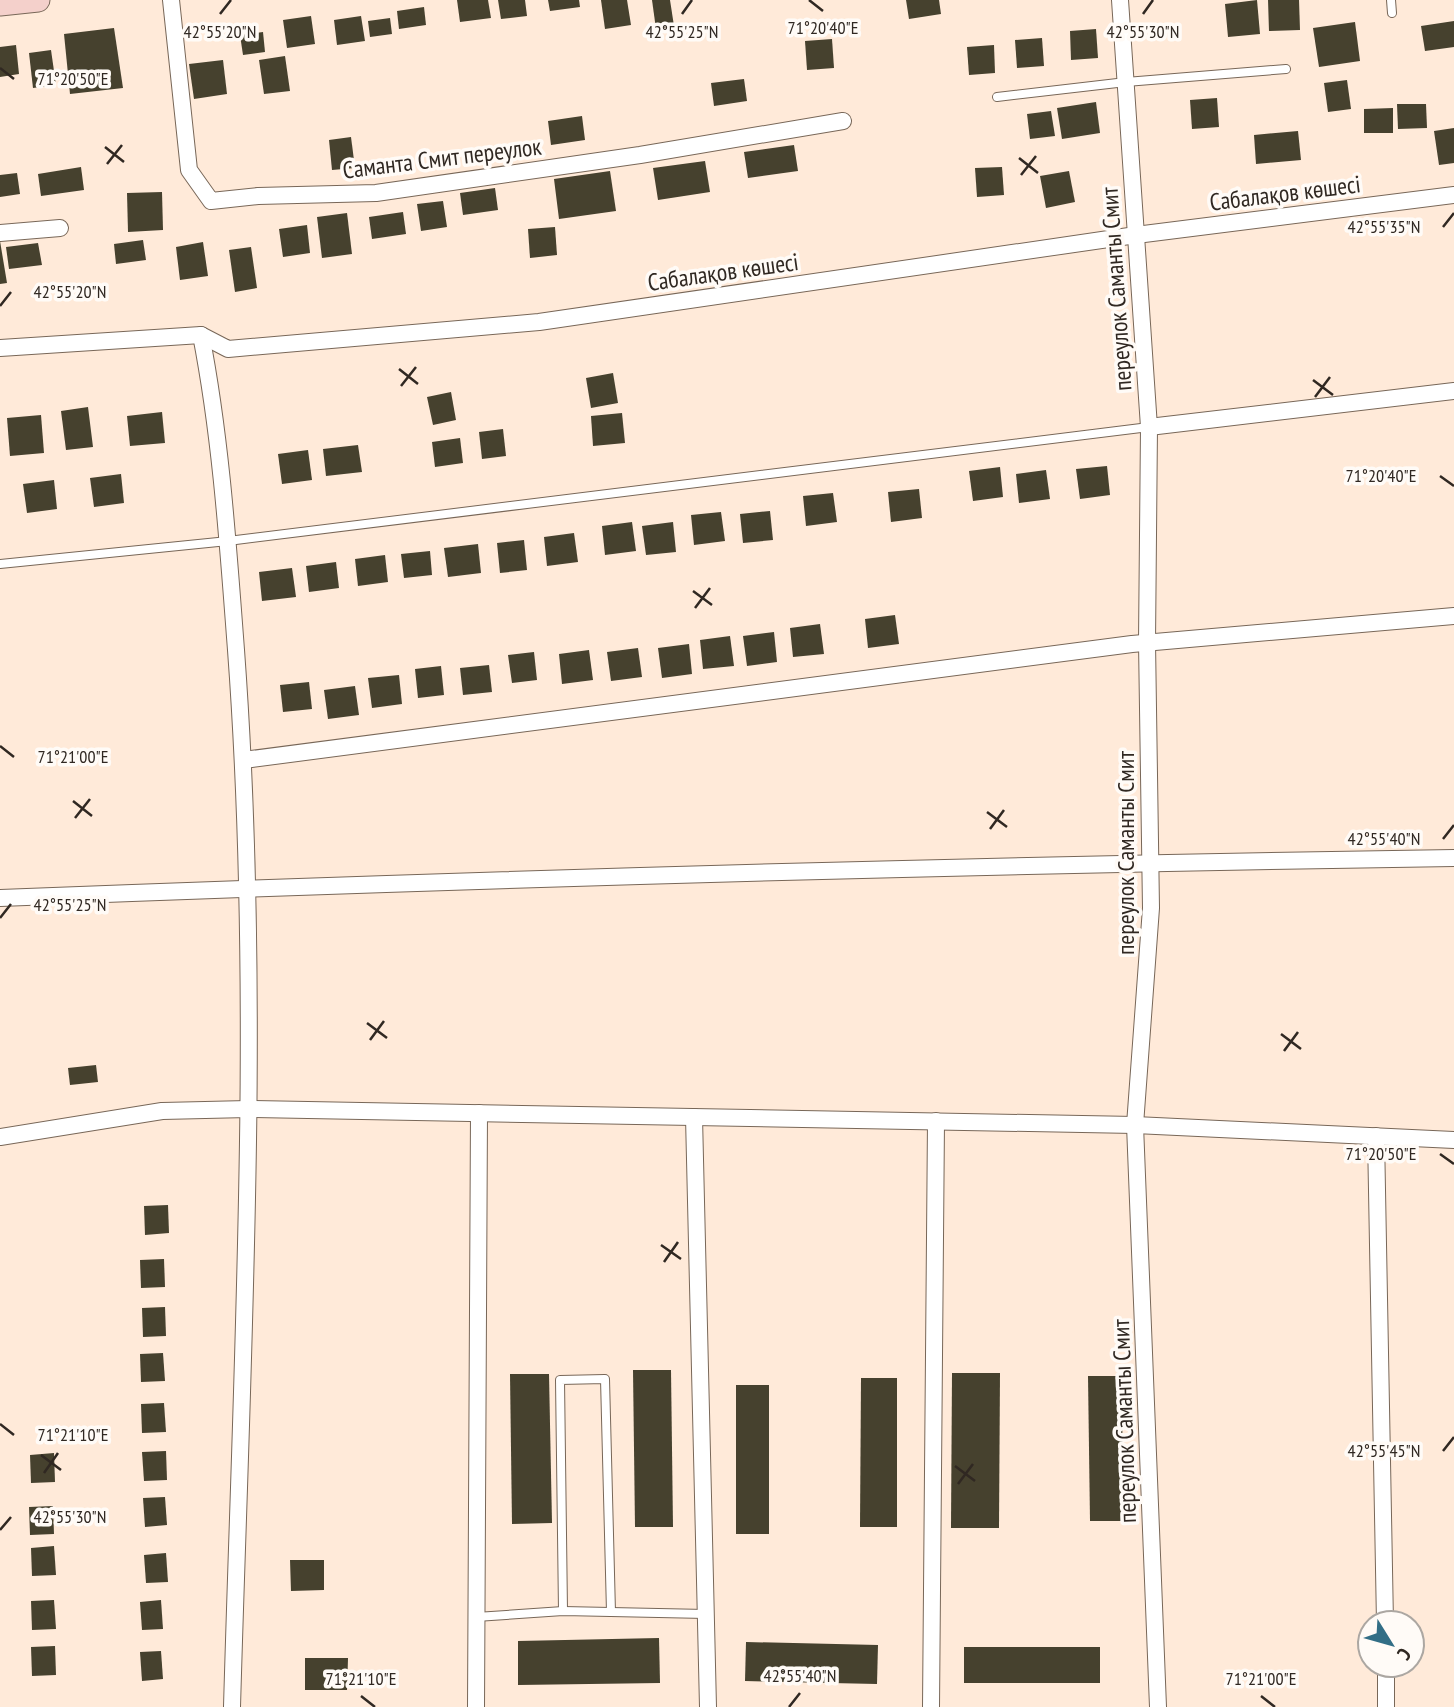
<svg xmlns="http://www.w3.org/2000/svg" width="1454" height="1707" font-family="'PT Sans Narrow',sans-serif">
  <rect width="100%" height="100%" fill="#ffead9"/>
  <g fill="#46412e">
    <polygon points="457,0 488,0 491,18 460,22"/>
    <polygon points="498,0 525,0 527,16 501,19"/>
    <polygon points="548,0 579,0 580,7 550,11"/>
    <polygon points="601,0 627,0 631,25 605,29"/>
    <polygon points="652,0 670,0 674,26 656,29"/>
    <polygon points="906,0 939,0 941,14 909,19"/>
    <polygon points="1257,0 1260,34 1228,37 1225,4"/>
    <polygon points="1268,0 1299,0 1300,30 1269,31"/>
    <polygon points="424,7 426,25 399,29 397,11"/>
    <polygon points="311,16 315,44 287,48 283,20"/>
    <polygon points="361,16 365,41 337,45 334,20"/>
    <polygon points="390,18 392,34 370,37 368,21"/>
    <polygon points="1454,21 1454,47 1425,51 1421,26"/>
    <polygon points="1355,22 1360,61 1319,67 1313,28"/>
    <polygon points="114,28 123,88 70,94 64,34"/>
    <polygon points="1096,29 1098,58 1071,60 1070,31"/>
    <polygon points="263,32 265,52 243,55 240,35"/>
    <polygon points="1042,38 1044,66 1017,68 1015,40"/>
    <polygon points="832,39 834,68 807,70 805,41"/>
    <polygon points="16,45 19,74 0,77 0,47"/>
    <polygon points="994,45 995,73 969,75 967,47"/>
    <polygon points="51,50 56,85 33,88 29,53"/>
    <polygon points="285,56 290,91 264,94 259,60"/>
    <polygon points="223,60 227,94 194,99 189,64"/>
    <polygon points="744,79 747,101 714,106 711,83"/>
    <polygon points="1347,80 1351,109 1328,112 1324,83"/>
    <polygon points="1217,98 1219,127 1192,129 1190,100"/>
    <polygon points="1096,102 1100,133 1062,139 1057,108"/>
    <polygon points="1397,104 1426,104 1427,128 1398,129"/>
    <polygon points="1393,108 1393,133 1364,133 1364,109"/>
    <polygon points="1051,111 1055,136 1030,139 1027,114"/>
    <polygon points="582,116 585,140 551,145 548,121"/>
    <polygon points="1454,128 1454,163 1439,165 1434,131"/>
    <polygon points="1298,131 1301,160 1256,164 1254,135"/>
    <polygon points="351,137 355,168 332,170 329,140"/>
    <polygon points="794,145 798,171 748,178 744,152"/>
    <polygon points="705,161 710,192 658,200 653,168"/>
    <polygon points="81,167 84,190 41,196 38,174"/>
    <polygon points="1002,167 1004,195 977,197 975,168"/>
    <polygon points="610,171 616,211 559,219 554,179"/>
    <polygon points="1069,171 1075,202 1046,208 1040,176"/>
    <polygon points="17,173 20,194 0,197 0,175"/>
    <polygon points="495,188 498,210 463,215 460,193"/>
    <polygon points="162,192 163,230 128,232 127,193"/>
    <polygon points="443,201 447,227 421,231 417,204"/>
    <polygon points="403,212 406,234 372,239 369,217"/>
    <polygon points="347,213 352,254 322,258 317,217"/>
    <polygon points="307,225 310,253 283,257 279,229"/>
    <polygon points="555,227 557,255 530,258 528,229"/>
    <polygon points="143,240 146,260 116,264 114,244"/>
    <polygon points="0,241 7,283 0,284"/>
    <polygon points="203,242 208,276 180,280 176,247"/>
    <polygon points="38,243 42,265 9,269 6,247"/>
    <polygon points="251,247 257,288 235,292 229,250"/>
    <polygon points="613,373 618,403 591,408 586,378"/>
    <polygon points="451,392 456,420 433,425 427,397"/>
    <polygon points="88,407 93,447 66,450 61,411"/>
    <polygon points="162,412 165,443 130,446 127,416"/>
    <polygon points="622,413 625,443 593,446 591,416"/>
    <polygon points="41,415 44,453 10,456 7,418"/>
    <polygon points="503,429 506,456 482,459 479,432"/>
    <polygon points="460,438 463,463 435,467 432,442"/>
    <polygon points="358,445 362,472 326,476 323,449"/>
    <polygon points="308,450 312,480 282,484 278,454"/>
    <polygon points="1107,466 1110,495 1080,499 1076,469"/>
    <polygon points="1000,467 1003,497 973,501 969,471"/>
    <polygon points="1046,470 1050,499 1019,503 1016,474"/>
    <polygon points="121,474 124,503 94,507 90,478"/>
    <polygon points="54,480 57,509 27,513 23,484"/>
    <polygon points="919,489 922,518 891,522 888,492"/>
    <polygon points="833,493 837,522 806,526 803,496"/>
    <polygon points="770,511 773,540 743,543 740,514"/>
    <polygon points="721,512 725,541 694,545 691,515"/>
    <polygon points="632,522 636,551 605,555 602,526"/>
    <polygon points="673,522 676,552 646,555 642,526"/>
    <polygon points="574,533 578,562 547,566 544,537"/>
    <polygon points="524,540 527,570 500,573 497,543"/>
    <polygon points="478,544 481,573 448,577 444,548"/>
    <polygon points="430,551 432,575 404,578 401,554"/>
    <polygon points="385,555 388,582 358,586 355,559"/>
    <polygon points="336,562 339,588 309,592 306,566"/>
    <polygon points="292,568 296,597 262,601 259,572"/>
    <polygon points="895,615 899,644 868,648 865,619"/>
    <polygon points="820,624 824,654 793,657 790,628"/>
    <polygon points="774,632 777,662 747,666 743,636"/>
    <polygon points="730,636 734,666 703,669 700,640"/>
    <polygon points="689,644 692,674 662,678 658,648"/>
    <polygon points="638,648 642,677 611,681 607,652"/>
    <polygon points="589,650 593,680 562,684 559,654"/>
    <polygon points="534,652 537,680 512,683 508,655"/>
    <polygon points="489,665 492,692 463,695 460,668"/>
    <polygon points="441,666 444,695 418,698 415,669"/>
    <polygon points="399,675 402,704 372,708 368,678"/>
    <polygon points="309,682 312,709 283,712 280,685"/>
    <polygon points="355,686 359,715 328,719 324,690"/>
    <polygon points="96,1065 98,1082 70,1085 68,1068"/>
    <polygon points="168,1205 169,1233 145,1235 144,1206"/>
    <polygon points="164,1259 165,1287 141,1288 140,1260"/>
    <polygon points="165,1307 166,1336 143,1337 142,1308"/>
    <polygon points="163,1353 165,1381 141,1382 140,1354"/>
    <polygon points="633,1370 671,1370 673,1527 635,1527"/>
    <polygon points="952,1373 1000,1373 999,1528 951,1528"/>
    <polygon points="510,1374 549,1374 552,1523 512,1524"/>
    <polygon points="1088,1376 1122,1376 1123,1521 1090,1521"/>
    <polygon points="861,1378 897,1378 897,1527 860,1527"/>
    <rect x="736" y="1385" width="33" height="149"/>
    <polygon points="164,1403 166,1432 142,1433 141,1404"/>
    <polygon points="166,1451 167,1480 144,1481 142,1452"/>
    <polygon points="54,1453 55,1482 31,1483 30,1455"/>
    <polygon points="165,1497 167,1525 145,1527 143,1498"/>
    <polygon points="53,1506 54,1534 30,1535 29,1507"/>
    <polygon points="54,1546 56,1575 32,1576 31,1548"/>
    <polygon points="166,1553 168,1582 146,1583 144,1555"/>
    <polygon points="290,1560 324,1560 324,1590 291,1591"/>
    <polygon points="54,1600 56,1629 32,1630 31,1601"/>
    <polygon points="161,1600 163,1629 142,1630 140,1602"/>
    <polygon points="659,1638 660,1683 518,1685 518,1641"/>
    <polygon points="746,1642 878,1645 877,1684 745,1681"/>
    <polygon points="55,1646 56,1675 32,1676 31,1647"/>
    <rect x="964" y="1647" width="136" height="36"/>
    <polygon points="161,1651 163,1679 142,1681 140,1652"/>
    <polygon points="305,1658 348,1658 347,1690 305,1690"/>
  </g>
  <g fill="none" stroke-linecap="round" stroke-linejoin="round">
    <g stroke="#786758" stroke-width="10">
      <g id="lane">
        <polyline points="1391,0 1392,13"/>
        <polyline points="997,97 1126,82 1286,69"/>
        <polyline points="0,564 228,541 1149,427"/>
        <polyline points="563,1611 560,1380 605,1379 611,1612"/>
        <polyline points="476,1617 563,1611 706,1614"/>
      </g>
    </g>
    <g stroke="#786758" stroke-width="18">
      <g id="street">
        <polyline points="171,0 189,170 211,201 258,196 376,193 640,155 843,121"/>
        <polyline points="1120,0 1149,427 1147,642 1151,908 1135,1125 1158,1707"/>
        <polyline points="0,233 60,228"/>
        <path d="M201,335C221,438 228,545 236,650C262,1002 242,1355 232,1707"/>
        <polyline points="0,348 201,335 228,349 539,322 1136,235 1454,195"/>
        <polyline points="1149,427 1454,391"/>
        <polyline points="244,760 1132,644 1454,616"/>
        <path d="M0,898C484,879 969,865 1454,858"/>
        <polyline points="694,1117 708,1707"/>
        <polyline points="1376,1136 1385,1623"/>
        <polyline points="0,1137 162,1111 248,1109 1135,1125 1454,1140"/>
        <polyline points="1386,1665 1386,1707"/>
        <polyline points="476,1707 479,1113"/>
        <polyline points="931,1707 936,1121"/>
      </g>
    </g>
    <g stroke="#786758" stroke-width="25">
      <polyline id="secondary" points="0,4 38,0"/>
    </g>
    <use href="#lane" stroke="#fff" stroke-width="8"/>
    <use href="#street" stroke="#fff" stroke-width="16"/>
    <use href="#secondary" stroke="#f4d0cb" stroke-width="23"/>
  </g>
  <path fill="none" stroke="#302822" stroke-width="2.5" d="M809,0L823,11M220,14L231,0M682,14L692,0M1143,14L1153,0M0,68L14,79M105,147L124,162M1019,158L1038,173M107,164L122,145M1021,175L1036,156M1443,227L1454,213M0,306L11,292M399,369L418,384M1313,380L1333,395M401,386L416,367M1315,397L1330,377M1440,476L1454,486M693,591L712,605M695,608L710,588M0,746L14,757M73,801L92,816M987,812L1007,827M75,818L90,799M990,829L1004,810M1443,839L1454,825M0,918L11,904M367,1023L387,1038M1281,1034L1301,1049M370,1040L384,1021M1284,1051L1298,1032M1440,1154L1454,1164M661,1245L681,1259M664,1262L678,1242M0,1424L14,1435M1443,1451L1454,1437M41,1455L61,1470M955,1466L975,1481M44,1473L58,1453M958,1484L973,1464M0,1530L11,1517M361,1696L375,1707M1261,1696L1275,1707M789,1707L800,1693"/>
  <g text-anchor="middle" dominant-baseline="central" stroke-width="7" stroke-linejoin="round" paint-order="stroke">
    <g font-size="24" fill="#302822" stroke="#fffbf7">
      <text transform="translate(442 158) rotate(-7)">Саманта Смит переулок</text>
      <text transform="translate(1285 193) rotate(-7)">Сабалақов көшесі</text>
      <text transform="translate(723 272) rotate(-8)">Сабалақов көшесі</text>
      <text transform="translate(1116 289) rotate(-94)">переулок Саманты Смит</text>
      <text transform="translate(1125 853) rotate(-90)">переулок Саманты Смит</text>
      <text transform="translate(1124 1421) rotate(-92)">переулок Саманты Смит</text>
    </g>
  </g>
  <g font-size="18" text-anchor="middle" fill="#302822" stroke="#fffbf7" stroke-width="7" stroke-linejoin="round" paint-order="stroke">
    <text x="823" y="34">71°20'40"E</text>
    <text x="220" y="38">42°55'20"N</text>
    <text x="682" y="38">42°55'25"N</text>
    <text x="1143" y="38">42°55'30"N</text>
    <text x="73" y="85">71°20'50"E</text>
    <text x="1384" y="233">42°55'35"N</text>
    <text x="70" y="298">42°55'20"N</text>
    <text x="1381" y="482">71°20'40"E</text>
    <text x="73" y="763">71°21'00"E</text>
    <text x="1384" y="845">42°55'40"N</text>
    <text x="70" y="911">42°55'25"N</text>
    <text x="1381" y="1160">71°20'50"E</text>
    <text x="73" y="1441">71°21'10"E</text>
    <text x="1384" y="1457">42°55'45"N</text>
    <text x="70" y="1523">42°55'30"N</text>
    <text x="800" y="1682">42°55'40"N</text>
    <text x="361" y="1685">71°21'10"E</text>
    <text x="1261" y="1685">71°21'00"E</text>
  </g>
  <g transform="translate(1391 1644) rotate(127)"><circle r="33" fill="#fffbf7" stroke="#aca7a2" stroke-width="2"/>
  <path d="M0-5L12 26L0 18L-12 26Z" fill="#326e86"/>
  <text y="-10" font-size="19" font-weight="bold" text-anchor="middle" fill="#302822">С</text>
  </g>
</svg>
